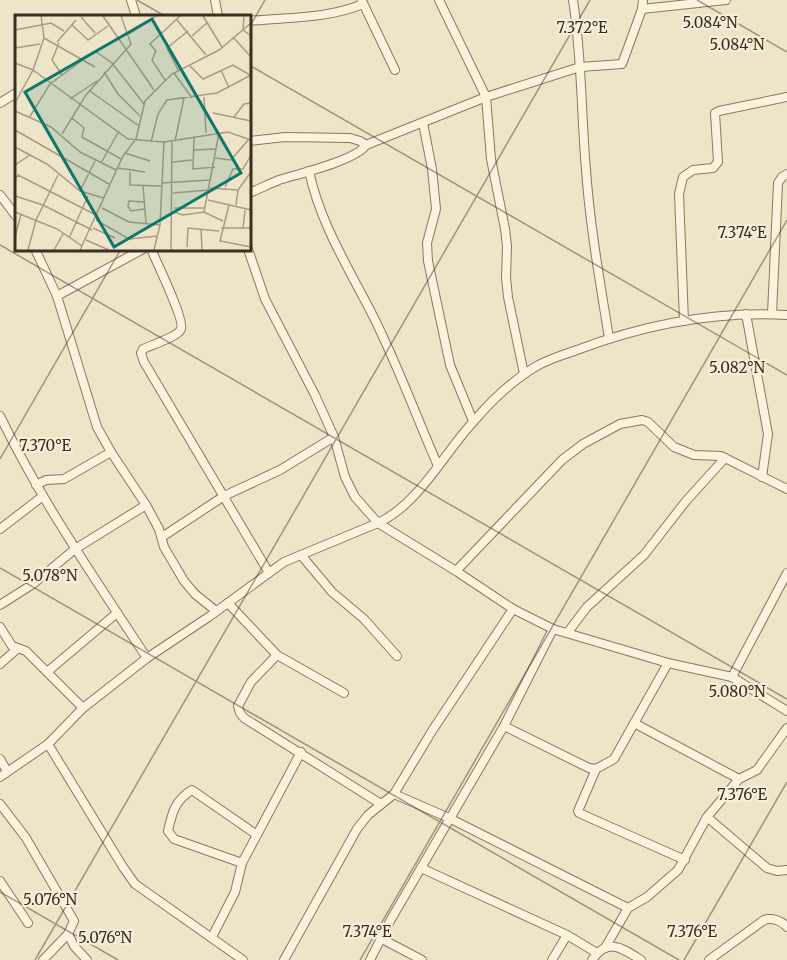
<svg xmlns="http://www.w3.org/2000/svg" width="787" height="960" font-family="Merriweather,serif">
  <rect width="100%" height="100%" fill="#eee5c9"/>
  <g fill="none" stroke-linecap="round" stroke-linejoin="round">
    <g stroke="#8a785e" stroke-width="10">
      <g id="minor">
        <polyline points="131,0 136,16"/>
        <polyline points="215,0 218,16"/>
        <polyline points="439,0 486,97 491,159 505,229 507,246 506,278 508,297 524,374"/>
        <path d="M573,0C582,56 581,113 586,170C590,226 600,282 609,338"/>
        <polyline points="362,1 395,70"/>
        <polyline points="642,9 726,0"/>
        <path d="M249,21C288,17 327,19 363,4"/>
        <polyline points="0,103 16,93"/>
        <polyline points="423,123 432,169 436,209 427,243 428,261 450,365 473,421"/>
        <polyline points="249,141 285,137 350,138 360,141 366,145"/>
        <path d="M309,171C320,223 348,267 372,314C397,363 416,416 438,466"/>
        <path d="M249,193C259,189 269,184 279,180C298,174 357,160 366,145L486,97L580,67L622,64L642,9L643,0"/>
        <polyline points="0,195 16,216"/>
        <polyline points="35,249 57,296 97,427 111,452 146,505 159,529 164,547 184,581 195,594 216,611"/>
        <path d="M151,249C156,261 185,320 181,329C178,337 151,345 143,349L141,353L144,362L269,573"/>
        <polyline points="248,249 265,299 315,395 334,437 345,477 355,497 378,523 456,571 513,609 553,629 668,663 732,677 787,711"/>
        <polyline points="57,296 143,249"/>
        <polyline points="746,314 768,434 762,477"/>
        <polyline points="772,314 778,183 782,177 787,174"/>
        <polyline points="684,321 679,194 683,177 693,170 713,168 718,162 715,113 719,111 787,97"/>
        <path d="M0,416C41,501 95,579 147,658"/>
        <polyline points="36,485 46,480 64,479 111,452"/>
        <polyline points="0,529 43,496"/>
        <polyline points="162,537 224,496 280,470 334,437"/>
        <polyline points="301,555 332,592 364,619 397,656"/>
        <polyline points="456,571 562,460 583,444 620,424 642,420 648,422 674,447 694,455 721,456 787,489"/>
        <polyline points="228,603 277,655 344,693"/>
        <polyline points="0,605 33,584 75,549 146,505"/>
        <polyline points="0,627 12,646 26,651 83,708"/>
        <polyline points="568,632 587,607 644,555 686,501 725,458"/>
        <polyline points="277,655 251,682 238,706 240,713 244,718 381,804"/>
        <polyline points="0,664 17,649"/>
        <polyline points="47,672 117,613"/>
        <polyline points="732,677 787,573"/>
        <polyline points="634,723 739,779"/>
        <polyline points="504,726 589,768 596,769 614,759 668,663"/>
        <polyline points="48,744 123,867 135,884 243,960"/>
        <polyline points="0,759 7,771"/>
        <polyline points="596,769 578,811 579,813 685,860"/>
        <path d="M0,777L48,744L83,708L147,658L210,616L284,562L378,523C419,504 444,453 474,421C491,401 512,381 535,367C548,359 563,355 577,350C643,325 716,311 787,315"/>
        <polyline points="394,794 449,818 628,908"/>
        <polyline points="0,804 26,838 74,921 68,934 43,960"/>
        <polyline points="707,817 767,868 777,871 787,870"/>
        <path d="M242,863L174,839L168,831C172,813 175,800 192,790L257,835"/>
        <polyline points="421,868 567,935 597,953"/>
        <polyline points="0,881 28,923"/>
        <polyline points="68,934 74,946 87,960"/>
        <polyline points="212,937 235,892 242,863 301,752"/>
        <polyline points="382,939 422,960"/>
        <polyline points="605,948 628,908 647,897 678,870 707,817 739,779 757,770 787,728"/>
        <polyline points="284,960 357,829 368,815 394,794 432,731 513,609"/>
        <polyline points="370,960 390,921 504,726 553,629"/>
        <polyline points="552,960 567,935"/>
        <path d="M592,960C608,937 622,948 641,960"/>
        <path d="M709,960L764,920C772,917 782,921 787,927"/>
      </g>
    </g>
    <use href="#minor" stroke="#f9f2dc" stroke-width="8"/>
  </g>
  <path fill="none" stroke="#3b2f21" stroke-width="1.5" stroke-opacity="0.45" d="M137,0L165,16M697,0L787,52M249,28L265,0M249,65L787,375M0,245L787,699M0,459L121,249M0,568L679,960M0,892L118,960M35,960L590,0M360,960L787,220M684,960L787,782"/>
  <g transform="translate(15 15)">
    <rect width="236" height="236" fill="#eee5c9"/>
    <path fill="none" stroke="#a69c86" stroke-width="1.5" d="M26,1L29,23L18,55L113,124L149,127L213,117L236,125M88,1L139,75M188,1L207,32M66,2L80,18M229,2L228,15L236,21M162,5L191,40M57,10L73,25L93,11M0,15L36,8L49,16M114,19L141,1M177,21L193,7M218,22L236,42M29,23L80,52M42,27L61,5M44,28L37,45L47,60M0,33L25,29M80,36L97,48L129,89M0,48L18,55L0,88M174,50L188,64L218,50L235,60M163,55L152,33L173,16M206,55L214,73M89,57L103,79L125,101M159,58L177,83M150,65L137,45L141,36L135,29L165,1M75,76L124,111M189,82L191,118M55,84L82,66M0,96L36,112L65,137L101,155M198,98L236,106M219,102L229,89L236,88M14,103L35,69L69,44M57,103L69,113L67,122L106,144M0,115L94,169M47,119L71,80L116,29L106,1M179,122L178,154L200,152M160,126L169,83M136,127L143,99L152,85L202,78L236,60M0,132L32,149L65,176L89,183M179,135L201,134M110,138L135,146M200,143L216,145L234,124M158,147L177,145M86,148L104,116M0,150L15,140M103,153L130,157M115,157V170L146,171M0,164L3,160L83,201M147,168L195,165M128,170L131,208M210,172L218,154H228L236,140M195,173L223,175M65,176L80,146M158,178L194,175M0,181L28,190L77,215M193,185L236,195M129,187L114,186L113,191L116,196L129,194M214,190L205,226L236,232M221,190L223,175L236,157M87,193L114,207L145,210M159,193H190M0,197L42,214L67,231M159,197L168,200L189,197L208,206M189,197L204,118M81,205L114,224L143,221M78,213L100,223M206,213H236M228,213L230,195M186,214L187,235M0,222L6,199M54,223L73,181M71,225L94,235M172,232L173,213L204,216M13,235L21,205L43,160M39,235L48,219M65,235L108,141L121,124L130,86L157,59L204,35L236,8M139,235L145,210L149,127M156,235L157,127"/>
    <path fill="#0f766e" fill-opacity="0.15" stroke="#0f766e" stroke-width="3" d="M137,4L226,158L99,232L10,77Z"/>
    <rect width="236" height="236" fill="none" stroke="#3b2f21" stroke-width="3"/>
  </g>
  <g font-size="15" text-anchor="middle" fill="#3b2f21" stroke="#f6efd8" stroke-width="4.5" stroke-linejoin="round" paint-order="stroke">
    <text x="710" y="28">5.084°N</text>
    <text x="582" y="33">7.372°E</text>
    <text x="737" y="50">5.084°N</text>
    <text x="742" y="238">7.374°E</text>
    <text x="737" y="373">5.082°N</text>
    <text x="45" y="451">7.370°E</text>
    <text x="50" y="581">5.078°N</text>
    <text x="737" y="697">5.080°N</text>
    <text x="742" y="800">7.376°E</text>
    <text x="50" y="905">5.076°N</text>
    <text x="367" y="937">7.374°E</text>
    <text x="692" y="937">7.376°E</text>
    <text x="105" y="943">5.076°N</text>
  </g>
</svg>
